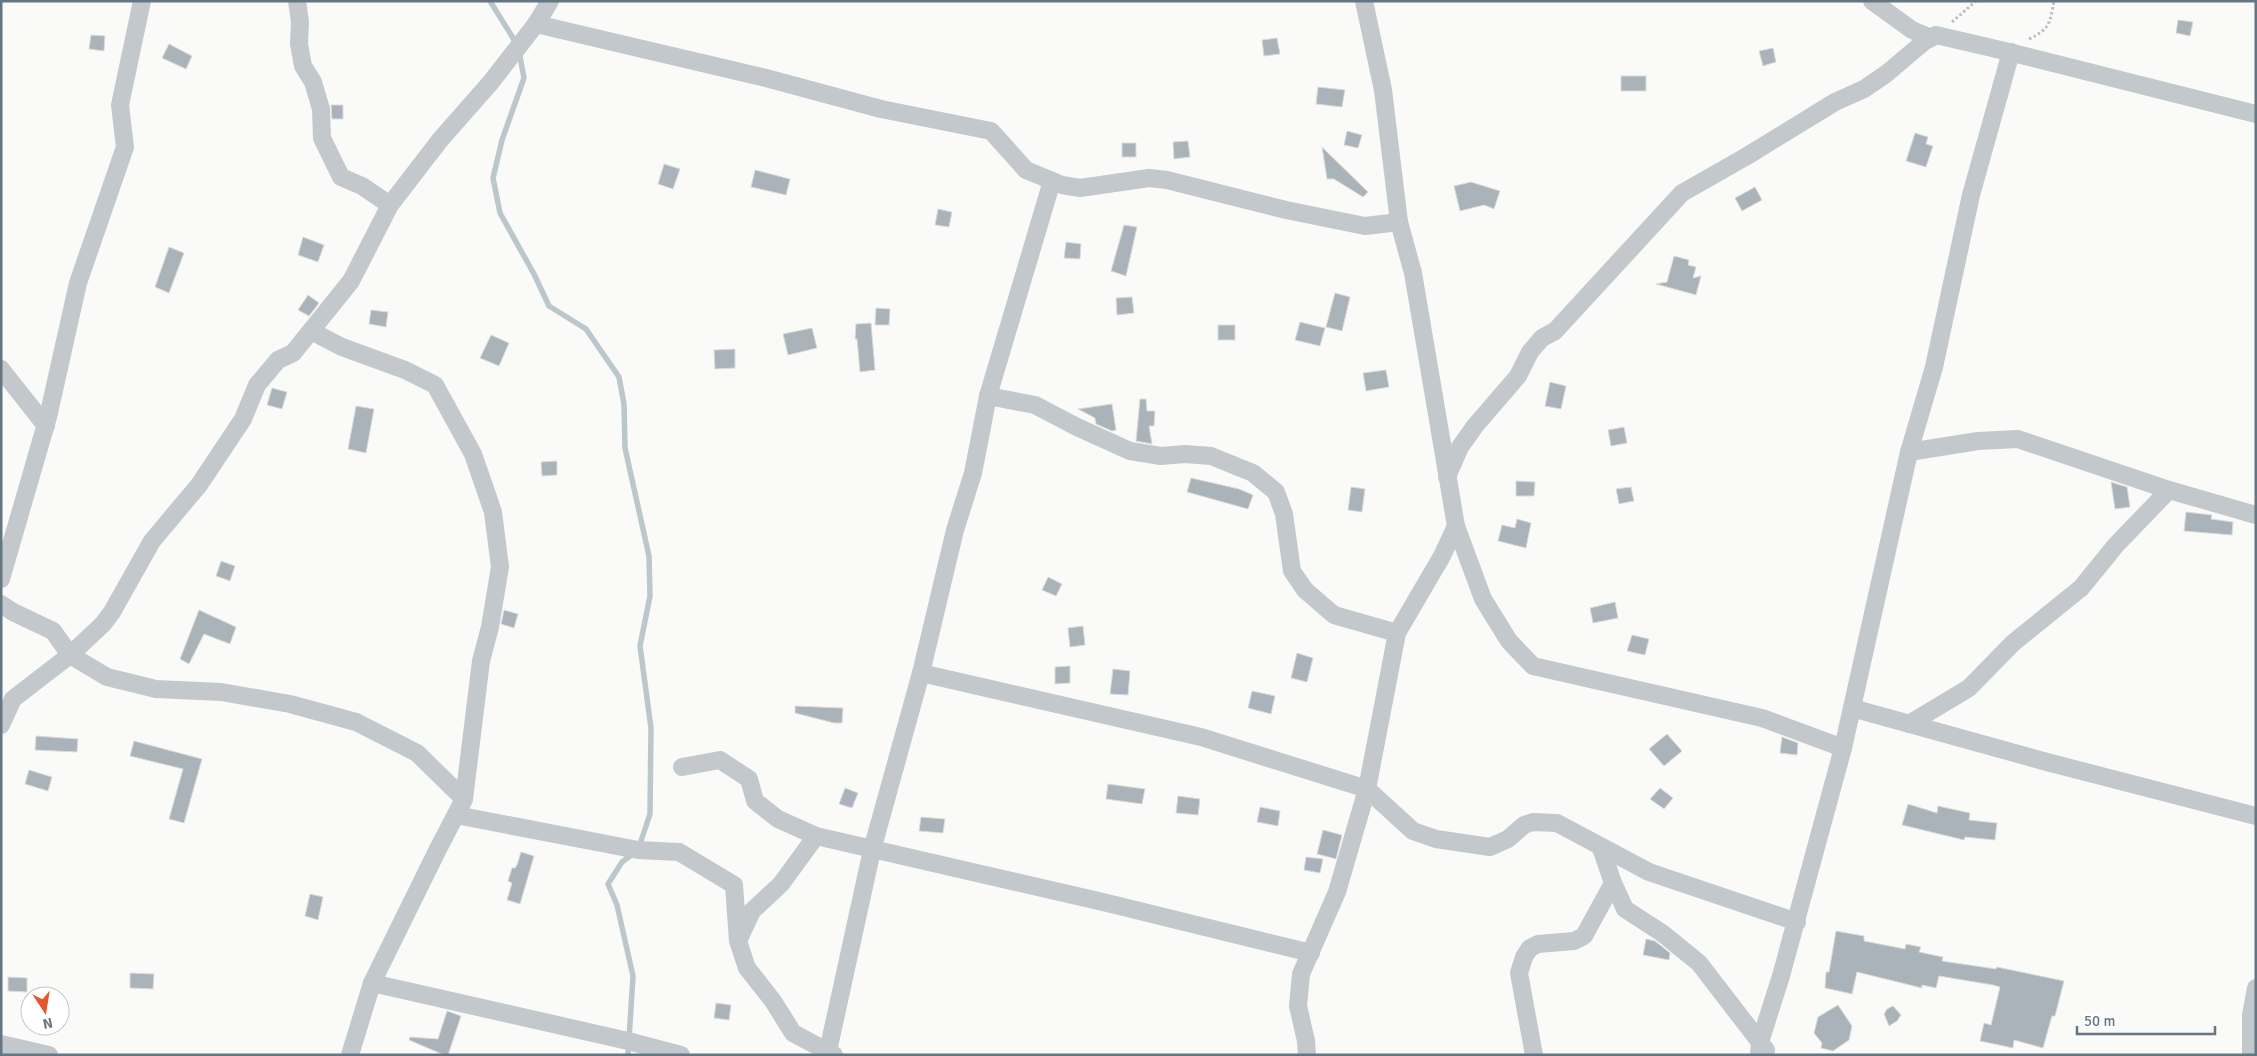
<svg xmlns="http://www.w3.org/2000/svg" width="2257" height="1056" font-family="Signika,sans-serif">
  <rect width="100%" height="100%" fill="#fafaf8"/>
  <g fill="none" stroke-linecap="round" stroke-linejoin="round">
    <polyline stroke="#bbc7cb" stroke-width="5.5" points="490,1 518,46 524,78 502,140 493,178 500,213 534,274 549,306 586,329 619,377 624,404 625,448 649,556 650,596 640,646 651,728 650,814 638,850 622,862 608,884 617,905 633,976 628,1055"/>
  </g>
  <g fill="#aab3b9" stroke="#dcdcda">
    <polygon points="2178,20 2193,22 2190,36 2176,33"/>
    <polygon points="91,35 105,36 104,51 89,49"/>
    <polygon points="1277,38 1280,54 1264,56 1262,40"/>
    <polygon points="169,44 192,56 186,69 162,58"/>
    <polygon points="1773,48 1776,62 1763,66 1759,51"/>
    <rect x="1621" y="76" width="25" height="15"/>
    <polygon points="1318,87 1345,90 1342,107 1316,104"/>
    <polygon points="331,105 343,105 343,119 332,119"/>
    <polygon points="1347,131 1362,135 1358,148 1344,145"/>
    <polygon points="1915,133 1928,137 1926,144 1933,146 1926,167 1906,161"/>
    <polygon points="1188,141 1190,157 1174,159 1173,142"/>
    <rect x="1122" y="143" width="14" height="14"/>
    <polygon points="1322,147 1368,192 1363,197 1334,179 1327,179"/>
    <polygon points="664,164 680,169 673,189 658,184"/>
    <polygon points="755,170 790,179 786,195 751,187"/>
    <polygon points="1471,182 1500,191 1494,209 1484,205 1460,211 1454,186"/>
    <polygon points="1755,187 1762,200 1742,211 1735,198"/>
    <polygon points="938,209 952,212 949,227 935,225"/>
    <polygon points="1124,225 1137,227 1126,276 1111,271"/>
    <polygon points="303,237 324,245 318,262 298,255"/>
    <polygon points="1066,242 1081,244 1080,259 1064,258"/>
    <polygon points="169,247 184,253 169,293 155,287"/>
    <polygon points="1674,256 1689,260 1688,265 1696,267 1693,278 1701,276 1696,295 1656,284 1667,282"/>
    <polygon points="1335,293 1350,297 1342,331 1326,327"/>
    <polygon points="308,295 319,303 309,316 298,310"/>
    <polygon points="1132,297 1134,313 1117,315 1116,298"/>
    <polygon points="876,308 890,309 889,325 875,325"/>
    <polygon points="371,310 388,312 386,327 369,324"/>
    <polygon points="1300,322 1325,328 1320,346 1295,340"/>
    <polygon points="871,323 875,370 860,372 857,339 855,339 856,324"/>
    <rect x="1218" y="325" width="17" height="15"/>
    <polygon points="812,328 817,348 788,355 783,334"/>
    <polygon points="491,335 509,343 499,366 480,358"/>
    <polygon points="735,349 735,368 715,369 714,350"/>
    <polygon points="1386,370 1389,387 1366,391 1363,373"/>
    <polygon points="1550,382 1566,386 1561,409 1545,406"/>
    <polygon points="272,388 287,392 282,409 267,405"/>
    <polygon points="1140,399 1146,399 1147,411 1155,411 1154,426 1149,426 1152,444 1136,441"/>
    <polygon points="1112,404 1116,430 1112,431 1096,424 1095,418 1078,409"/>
    <polygon points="356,406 374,409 366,453 348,449"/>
    <polygon points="1624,427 1627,443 1611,446 1608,430"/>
    <polygon points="557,461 557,475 542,476 541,462"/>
    <polygon points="1191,478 1239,489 1253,495 1248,509 1187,492"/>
    <polygon points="1516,481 1535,482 1534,496 1516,496"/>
    <polygon points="2111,482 2127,487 2130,507 2115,509"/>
    <polygon points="1351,487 1365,489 1362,512 1348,510"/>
    <polygon points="1631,487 1634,501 1619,504 1616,489"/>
    <polygon points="2186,512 2212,515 2211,519 2233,522 2232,535 2184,531"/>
    <polygon points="1517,519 1531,523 1526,548 1498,541 1502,525 1515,528"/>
    <polygon points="221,561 235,566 230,581 216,576"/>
    <polygon points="1048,577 1062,584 1056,596 1042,590"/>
    <polygon points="1615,602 1618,618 1593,623 1590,608"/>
    <polygon points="199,610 236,627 230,644 204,634 189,664 180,659"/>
    <polygon points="504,610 518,614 514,628 501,624"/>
    <polygon points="1083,626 1085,645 1070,647 1068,628"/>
    <polygon points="1632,635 1649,639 1645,655 1627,651"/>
    <polygon points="1297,653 1313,658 1307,682 1291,678"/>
    <polygon points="1070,666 1070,683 1055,684 1055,667"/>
    <polygon points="1113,669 1130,671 1128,695 1110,694"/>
    <polygon points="1252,691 1275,696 1271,714 1248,708"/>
    <polygon points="795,706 843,708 842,723 834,723 795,713"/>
    <polygon points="1667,734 1682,751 1664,766 1649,749"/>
    <polygon points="36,736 78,739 77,752 35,750"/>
    <polygon points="1782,737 1798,743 1797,755 1780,753"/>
    <polygon points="134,741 202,759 184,823 169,819 183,769 130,756"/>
    <polygon points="29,770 52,777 48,791 25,784"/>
    <polygon points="1108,784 1145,789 1142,804 1106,799"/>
    <polygon points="845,788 858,793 852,808 839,804"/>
    <polygon points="1660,788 1673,798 1664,809 1650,799"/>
    <polygon points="1178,796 1200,799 1198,815 1176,813"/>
    <polygon points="1908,804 1937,813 1938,806 1970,813 1969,820 1997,823 1995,840 1965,837 1964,840 1902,825"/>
    <polygon points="1260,807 1280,811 1278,826 1257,822"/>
    <polygon points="921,817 945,819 943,833 919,831"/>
    <polygon points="1323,830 1342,835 1336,859 1317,854"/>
    <polygon points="521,852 534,856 520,904 507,900 512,883 508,881 512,868 515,868 517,865"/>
    <polygon points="1306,857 1323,859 1320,873 1304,870"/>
    <polygon points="310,894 323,897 318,920 305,916"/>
    <polygon points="1836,931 1864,936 1864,941 1905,949 1906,944 1921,947 1919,952 1943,957 1942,961 1996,969 1997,967 2064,981 2055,1016 2052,1016 2043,1048 2014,1040 2013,1048 1980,1041 1984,1023 1991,1025 2000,987 1993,985 1939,976 1936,988 1922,985 1922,988 1857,972 1852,994 1825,988 1826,972 1829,972"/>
    <polygon points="1646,939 1655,941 1670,953 1669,960 1643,955"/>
    <polygon points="130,973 154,974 153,989 130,988"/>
    <polygon points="8,977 27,978 27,992 8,991"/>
    <polygon points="716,1003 731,1005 729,1020 714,1018"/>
    <polygon points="1838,1005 1852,1026 1849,1040 1833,1051 1821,1048 1822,1043 1814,1033 1818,1017"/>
    <polygon points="1893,1006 1901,1015 1897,1021 1889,1026 1884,1014 1887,1009"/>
    <polygon points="447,1011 461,1016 448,1055 444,1055 409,1040 410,1037 438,1039"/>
  </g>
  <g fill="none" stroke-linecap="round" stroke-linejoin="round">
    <g stroke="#bbbfc2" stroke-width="3" stroke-dasharray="2.5 2.5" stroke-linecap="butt">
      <polyline points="1952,22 1976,1"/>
      <path d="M2029,39C2050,29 2050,23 2054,1"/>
    </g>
    <g stroke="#c3c8cc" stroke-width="18">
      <polyline points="297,1 300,22 299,44 303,66 313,82 321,109 322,138 341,177 362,186 390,205"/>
      <polyline points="1364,1 1383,90 1399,222 1413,273 1456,526 1483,599 1509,641 1533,666 1762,718 1843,748"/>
      <polyline points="1872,1 1912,30 1931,38"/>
      <polyline points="536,24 766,78 881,109 991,131 1026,170 1062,185 1080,188 1149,178 1167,180 1286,210 1365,226 1399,222"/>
      <polyline points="311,331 342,347 405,370 435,385 473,454 493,512 500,567 490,627 481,661 464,799 437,851 372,983 350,1055"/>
      <polyline points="1,369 46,426"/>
      <polyline points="988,396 1035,405 1077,427 1130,451 1161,456 1185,454 1211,456 1253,473 1276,492 1284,514 1292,571 1305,590 1334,615 1397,633"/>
      <polyline points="1909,452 1978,441 2018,439 2169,490 2256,515"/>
      <polyline points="1447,477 1460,447 1475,426 1518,376 1530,352 1542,338 1555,331 1682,193 1747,156 1835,102 1864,89 1886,74 1925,41 1936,35 2005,51 2256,114"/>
      <polyline points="1,579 48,417 78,283 125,147 120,105 142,1"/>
      <polyline points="1,604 13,612 53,631 70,655 107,677 156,689 221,692 290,704 356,722 417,753 464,799"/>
      <polyline points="921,673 1201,737 1367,789 1413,831 1436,839 1490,847 1508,839 1524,825 1533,822 1557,823 1649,872 1797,922"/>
      <polyline points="1852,708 2047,762 2256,816"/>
      <polyline points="1909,724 1969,688 2013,643 2081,588 2116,545 2169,490"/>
      <polyline points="1,725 13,699 70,655 103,624 112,612 152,541 199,485 243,419 257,385 278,360 293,353 351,281 390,205 440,140 491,82 536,24 550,1"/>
      <polyline points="682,767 720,760 749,779 755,801 778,819 816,836 1103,902 1311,953"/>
      <polyline points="456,815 638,850 679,852 734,885 738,941 747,968 773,1001 793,1033 834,1055"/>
      <polyline points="1601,848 1613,883 1625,909 1662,933 1699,963 1766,1050"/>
      <polyline points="739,939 752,911 781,884 816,836"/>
      <polyline points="372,983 628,1041 681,1055"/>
      <polyline points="1,1044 49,1055"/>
      <polyline points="828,1051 872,850 921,673 955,530 973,473 988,396 1052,181"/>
      <polyline points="1307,1055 1306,1041 1298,1006 1301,974 1337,892 1367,789 1397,633 1442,556 1456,526"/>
      <polyline points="1534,1055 1519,973 1524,957 1530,948 1538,944 1574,941 1584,936 1613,883"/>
      <polyline points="1759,1055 1760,1042 1781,976 1843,748 1909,452 1934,367 1971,195 2011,52"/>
      <polyline points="2251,1055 2251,1015 2256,988"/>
    </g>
  </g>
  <rect width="2257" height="1056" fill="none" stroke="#657683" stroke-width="5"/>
  <g transform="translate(45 1011) rotate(168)"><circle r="24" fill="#ffffff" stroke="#c1c8cd"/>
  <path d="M0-4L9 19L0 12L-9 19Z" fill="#e4572e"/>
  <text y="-8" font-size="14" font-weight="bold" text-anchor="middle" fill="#657683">N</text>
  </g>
  <path d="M2077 1026v8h138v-8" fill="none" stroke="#657683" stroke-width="2.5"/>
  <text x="2084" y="1026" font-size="15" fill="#657683" stroke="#ffffff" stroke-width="4" paint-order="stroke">50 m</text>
</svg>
